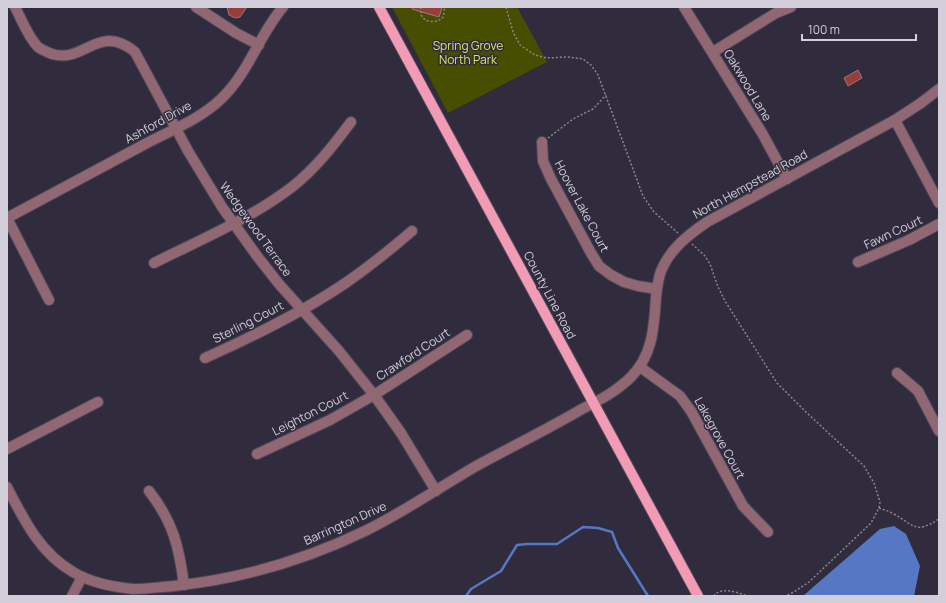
<svg xmlns="http://www.w3.org/2000/svg" width="946" height="603" font-family="Manrope,sans-serif">
  <rect width="100%" height="100%" fill="#302c3d"/>
  <polygon fill="#474e00" points="392,7 517,7 547,62 448,113"/>
  <polygon fill="#5678c4" points="894,526 906,534 920,566 914,596 803,596 880,529"/>
  <g fill="none" stroke-linecap="round" stroke-linejoin="round">
    <polyline stroke="#5678c4" stroke-width="2.5" points="466,596 471,589 501,571 517,545 527,544 557,544 583,527 598,528 612,532 618,548 648,596"/>
  </g>
  <g fill="#983d39" stroke="#937b79">
    <polygon points="227,7 247,7 240,17 235,18 229,15"/>
    <polygon points="413,7 439,7 442,8 439,17 412,9"/>
    <polygon points="858,70 862,78 848,86 844,78"/>
  </g>
  <g fill="none" stroke-linecap="round" stroke-linejoin="round">
    <g stroke="#4d4959" stroke-width="12">
      <g id="minor">
        <path d="M15,7C22,20 28,37 38,47C42,50 47,52 52,54C84,64 99,22 135,52L188,151L222,207L257,256L279,284L339,351L374,395L401,433L436,491"/>
        <polyline points="196,7 236,33 259,45"/>
        <polyline points="684,7 762,133 787,179"/>
        <polyline points="713,52 776,13 791,7"/>
        <polyline points="895,120 939,203"/>
        <polyline points="542,142 543,161 551,179 591,253 599,266 611,275 624,282 638,286 657,289"/>
        <path d="M7,218C53,193 100,168 147,143C172,130 202,118 222,98C249,72 259,35 283,7"/>
        <polyline points="7,218 49,300"/>
        <polyline points="858,262 909,240 939,224"/>
        <path d="M154,263C200,240 250,219 292,187C315,169 333,146 351,122"/>
        <path d="M205,358C254,336 303,312 347,282C370,266 391,249 412,231"/>
        <polyline points="640,367 680,396 691,411 743,506 768,532"/>
        <polyline points="897,373 918,391 939,431"/>
        <polyline points="7,449 98,402"/>
        <polyline points="257,454 330,420 374,395 467,335"/>
        <path d="M7,487C24,520 40,553 73,572C91,583 113,587 133,589C147,589 161,587 174,586C240,579 305,560 365,531C404,512 440,487 478,465C513,446 548,429 582,409C600,400 617,391 631,377C653,355 654,327 656,297C657,288 658,279 661,271C670,249 688,235 707,222L895,120L921,103L939,89"/>
        <path d="M149,491C173,522 179,546 184,585"/>
        <polyline points="72,596 82,577"/>
      </g>
    </g>
    <g stroke="#4d4959" stroke-width="12">
      <polyline id="major" points="379,7 698,596"/>
    </g>
    <g stroke="#898593" stroke-width="1.5" stroke-dasharray="2 2" stroke-linecap="butt">
      <path d="M421,7C421,8 421,13 421,14C423,23 438,24 443,17C444,15 444,10 445,7"/>
      <polyline points="506,7 513,32 520,45 535,55 547,58 567,57 583,59 591,65 598,75 643,196 654,212 678,233"/>
      <polyline points="548,138 573,119 593,109 606,95"/>
      <polyline points="692,244 705,256 710,264 718,287 725,301 777,383 807,413 864,466 874,483 880,502 879,508 871,523 809,582 794,592 785,596"/>
      <path d="M879,508C884,510 889,511 894,514C915,526 915,534 939,519"/>
      <path d="M714,596L715,594C725,587 738,593 748,596"/>
    </g>
    <use href="#minor" stroke="#906772" stroke-width="10"/>
    <use href="#major" stroke="#f19cb4" stroke-width="10"/>
  </g>
  <g text-anchor="middle" dominant-baseline="central" stroke-width="3" stroke-linejoin="round" paint-order="stroke">
    <g font-size="12" fill="#d7e767" stroke="#302c3d">
      <text x="468" y="45">Spring Grove<tspan x="468" dy="14">North Park</tspan></text>
    </g>
    <g font-size="12" fill="#d2cfda" stroke="#302c3d">
      <text transform="translate(748 85) rotate(59)">Oakwood Lane</text>
      <text transform="translate(158 122) rotate(-29)">Ashford Drive</text>
      <text transform="translate(750 184) rotate(-29)">North Hempstead Road</text>
      <text transform="translate(582 206) rotate(62)">Hoover Lake Court</text>
      <text transform="translate(256 229) rotate(54)">Wedgewood Terrace</text>
      <text transform="translate(893 232) rotate(-25)">Fawn Court</text>
      <text transform="translate(550 295) rotate(62)">County Line Road</text>
      <text transform="translate(248 322) rotate(-27)">Sterling Court</text>
      <text transform="translate(413 354) rotate(-33)">Crawford Court</text>
      <text transform="translate(310 413) rotate(-27)">Leighton Court</text>
      <text transform="translate(720 438) rotate(61)">Lakegrove Court</text>
      <text transform="translate(345 523) rotate(-24)">Barrington Drive</text>
    </g>
  </g>
  <rect width="946" height="603" fill="none" stroke="#d2cfda" stroke-width="16"/>
  <path d="M802 34v6h114v-6" fill="none" stroke="#d2cfda" stroke-width="2"/>
  <text x="808" y="34" font-size="12" fill="#d2cfda" stroke="#302c3d" stroke-width="3" paint-order="stroke">100 m</text>
</svg>
